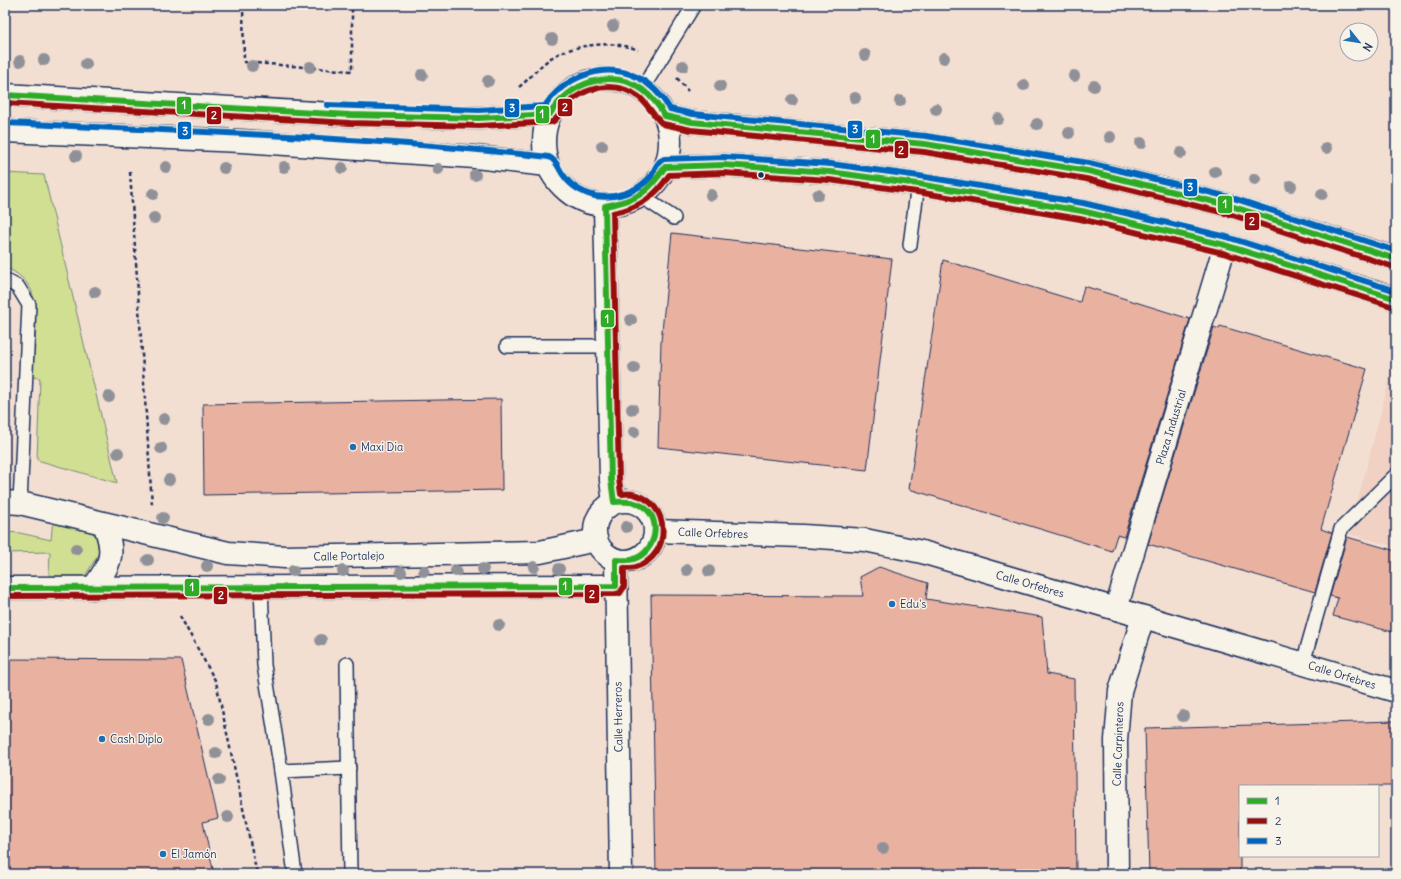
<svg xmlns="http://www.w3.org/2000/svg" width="1401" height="879" font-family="Delius,sans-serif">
  <rect width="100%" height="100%" fill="#f3dfd2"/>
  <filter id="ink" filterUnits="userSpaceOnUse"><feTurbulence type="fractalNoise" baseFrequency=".025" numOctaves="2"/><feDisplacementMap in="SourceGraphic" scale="8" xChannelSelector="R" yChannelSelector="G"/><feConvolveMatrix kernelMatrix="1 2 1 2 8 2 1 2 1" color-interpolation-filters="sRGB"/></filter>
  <g filter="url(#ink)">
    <polygon fill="#f0d1c3" points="1396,354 1396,547 1349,534"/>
    <g fill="#d1df92" stroke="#768778">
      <path d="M5,173L44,175L117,483L37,460L40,378L32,377C34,354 41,305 29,286C23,277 14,271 5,267Z"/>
      <polygon points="53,519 88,529 97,537 99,553 85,576 49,576 50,552 5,553 5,532 20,533 51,540"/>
    </g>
    <g fill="#e9b1a0" stroke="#1b2f5e">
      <polygon points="672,233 892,259 867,470 658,447 661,341"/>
      <polygon points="943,260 1080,302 1084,286 1190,319 1124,537 1117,535 1112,551 909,489"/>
      <polygon points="1220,326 1367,369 1321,529 1332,533 1315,592 1148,544 1214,327 1219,329"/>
      <polygon points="501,399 502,490 204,495 203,404"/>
      <polygon points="1347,537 1396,551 1396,633 1333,616 1338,598 1330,596"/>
      <polygon points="879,567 928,583 926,599 1042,617 1047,674 1074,679 1076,874 656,874 651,595 863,596 860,577"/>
      <polygon points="5,659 181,660 218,818 203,822 214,874 5,874"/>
      <polygon points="1396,721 1396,786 1240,786 1240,874 1149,874 1145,728"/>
    </g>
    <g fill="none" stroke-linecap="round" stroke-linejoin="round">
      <g stroke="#1b2f5e" stroke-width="16">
        <g id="lane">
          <polyline points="642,89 694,5"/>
          <polyline points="641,196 674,218"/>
          <polyline points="910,245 918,184"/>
          <polyline points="5,280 18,287 29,305 20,503"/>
          <polyline points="507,346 608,346"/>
          <polyline points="261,587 264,665 281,771"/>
          <polyline points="1303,663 1341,529 1396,475"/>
          <polyline points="347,664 350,874"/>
          <polyline points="295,874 281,771 349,768"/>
        </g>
      </g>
      <g stroke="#1b2f5e" stroke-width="25">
        <g id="street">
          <polyline points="605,206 611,480 614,502"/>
          <circle cx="625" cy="531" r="30"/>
          <polyline points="5,502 20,503 228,553 285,557 540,552 596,540"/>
          <polyline points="656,531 803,536 865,540 922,552 1396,691"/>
          <polyline points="616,560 621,874"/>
          <polyline points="5,588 616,586"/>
          <path d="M93,588C111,563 116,554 104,524"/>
          <polyline points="1116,609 1225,245"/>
          <polyline points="1117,874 1116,740 1120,691 1143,617"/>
        </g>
      </g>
      <g stroke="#1b2f5e" stroke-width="25">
        <g id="secondary">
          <circle cx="607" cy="142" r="63"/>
          <polyline points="5,95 350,115 479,118 550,114"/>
          <polyline points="665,116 692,122 725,125 925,144 1088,171 1231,206 1396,259"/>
          <polyline points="5,131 242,141 475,157 548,165"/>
          <polyline points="665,167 723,165 830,172 918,184 1082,211 1225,245 1396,299"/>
        </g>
      </g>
      <g stroke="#1b2f5e" stroke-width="2.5" stroke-dasharray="4 3" stroke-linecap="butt">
        <polyline points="243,5 244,62 352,71 352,5"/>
        <polyline points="677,78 688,91"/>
        <path d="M519,87C532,77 542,62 556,55C578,44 616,40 638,50"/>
        <polyline points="130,172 152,505"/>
        <polyline points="180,616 216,682 257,874"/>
      </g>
      <use href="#lane" stroke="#f7f3e8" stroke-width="13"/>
      <use href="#street" stroke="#f7f3e8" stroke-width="22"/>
      <use href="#secondary" stroke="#f7f3e8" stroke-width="22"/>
      <g stroke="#f7f3e8" stroke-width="9">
        <g id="bus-1">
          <path d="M5,95L350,115L479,118L550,114C569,83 611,67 643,90C652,97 659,106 665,116L692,122L925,144L1088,171L1231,206L1396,259"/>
          <path d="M5,588L616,586V560C622,560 629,561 634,559C655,552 663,521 644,507C634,500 625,502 614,502L611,480L605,206C637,200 647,194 665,167L723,165L830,172L918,184L1082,211L1225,245L1396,299"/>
        </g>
      </g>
      <g stroke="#f7f3e8" stroke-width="9">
        <g id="bus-2">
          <path d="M5,103L350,123L479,126L552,122C558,119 561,111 566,106C584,86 616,80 639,97C647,103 656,120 663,124L691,130L924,152L1086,179L1229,214L1394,267"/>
          <path d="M5,596L616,594L620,593L624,587V568C628,568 633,568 636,567C673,555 671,502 633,494C630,493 625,494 621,494L619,479L613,213C639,208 655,197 669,175L723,173L829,180L917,192L1080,219L1223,253L1394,307"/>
        </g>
      </g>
      <g stroke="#f7f3e8" stroke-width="9">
        <g id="bus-3">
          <path d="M327,105L479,110L545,106C564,77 604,61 637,77C651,84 662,96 670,109L693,114L926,136L1089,163L1233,198L1396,251"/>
          <path d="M5,123C187,131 368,137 549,157C557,160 559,170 564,176C571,186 583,193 595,196C615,199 638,192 651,176C655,170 656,162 664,159L724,157L831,164L919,176L1083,203L1227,237L1396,291"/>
        </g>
      </g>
      <use href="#bus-1" stroke="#2fab28" stroke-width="6"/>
      <use href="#bus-2" stroke="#990f0f" stroke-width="6"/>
      <use href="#bus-3" stroke="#0065bd" stroke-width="6"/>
    </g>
    <g fill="#909198">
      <circle cx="613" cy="26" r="6"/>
      <circle cx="552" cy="39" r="6"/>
      <circle cx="865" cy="55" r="6"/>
      <circle cx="944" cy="58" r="6"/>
      <circle cx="44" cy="60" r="6"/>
      <circle cx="20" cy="61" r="6"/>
      <circle cx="86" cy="64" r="6"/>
      <circle cx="252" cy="66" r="6"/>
      <circle cx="683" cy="66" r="6"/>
      <circle cx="310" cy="67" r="6"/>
      <circle cx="422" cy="75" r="6"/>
      <circle cx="1074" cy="76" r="6"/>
      <circle cx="488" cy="81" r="6"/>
      <circle cx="1024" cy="85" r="6"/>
      <circle cx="720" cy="86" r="6"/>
      <circle cx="1094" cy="86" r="6"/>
      <circle cx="855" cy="98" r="6"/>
      <circle cx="792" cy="100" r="6"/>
      <circle cx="900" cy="101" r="6"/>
      <circle cx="936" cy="109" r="6"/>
      <circle cx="998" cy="119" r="6"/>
      <circle cx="1037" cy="124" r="6"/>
      <circle cx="1069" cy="133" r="6"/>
      <circle cx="1110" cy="137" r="6"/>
      <circle cx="1141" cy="143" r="6"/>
      <circle cx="602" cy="146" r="6"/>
      <circle cx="1326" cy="148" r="6"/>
      <circle cx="1181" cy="153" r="6"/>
      <circle cx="76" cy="156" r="6"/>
      <circle cx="166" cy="167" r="6"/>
      <circle cx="284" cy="167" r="6"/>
      <circle cx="224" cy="168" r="6"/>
      <circle cx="342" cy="168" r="6"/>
      <circle cx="438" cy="169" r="6"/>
      <circle cx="1215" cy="172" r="6"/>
      <circle cx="475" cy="175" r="6"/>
      <circle cx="1255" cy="179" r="6"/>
      <circle cx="1291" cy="186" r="6"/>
      <circle cx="153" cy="194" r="6"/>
      <circle cx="1322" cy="194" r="6"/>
      <circle cx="711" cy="195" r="6"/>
      <circle cx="818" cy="195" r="6"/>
      <circle cx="154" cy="218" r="6"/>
      <circle cx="95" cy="292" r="6"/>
      <circle cx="631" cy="320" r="6"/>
      <circle cx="634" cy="368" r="6"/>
      <circle cx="109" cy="397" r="6"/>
      <circle cx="632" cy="409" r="6"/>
      <circle cx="164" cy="419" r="6"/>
      <circle cx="634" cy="432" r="6"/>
      <circle cx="161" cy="448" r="6"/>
      <circle cx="118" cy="453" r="6"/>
      <circle cx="169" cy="480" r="6"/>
      <circle cx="163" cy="518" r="6"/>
      <circle cx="626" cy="527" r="6"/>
      <circle cx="76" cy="549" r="6"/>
      <circle cx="148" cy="560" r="6"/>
      <circle cx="207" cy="566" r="6"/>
      <circle cx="534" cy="567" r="6"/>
      <circle cx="483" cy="569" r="6"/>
      <circle cx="559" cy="569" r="6"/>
      <circle cx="687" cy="570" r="6"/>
      <circle cx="293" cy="571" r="6"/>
      <circle cx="343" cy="571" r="6"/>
      <circle cx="424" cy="571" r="6"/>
      <circle cx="456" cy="571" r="6"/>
      <circle cx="709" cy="571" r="6"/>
      <circle cx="401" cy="572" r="6"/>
      <circle cx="499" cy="625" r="6"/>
      <circle cx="321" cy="640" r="6"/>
      <circle cx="1183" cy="716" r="6"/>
      <circle cx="209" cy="719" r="6"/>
      <circle cx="216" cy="753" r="6"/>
      <circle cx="219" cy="780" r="6"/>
      <circle cx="228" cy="817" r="6"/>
      <circle cx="883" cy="848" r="6"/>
    </g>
  </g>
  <circle fill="#1b2f5e" stroke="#f7f3e8" stroke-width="1.5" cx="761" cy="175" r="3.5"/>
  <g fill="#1f6fb2" stroke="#f7f3e8" stroke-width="1.5">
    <circle cx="353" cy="447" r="4"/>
    <circle cx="892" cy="604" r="4"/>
    <circle cx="102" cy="739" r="4"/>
    <circle cx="163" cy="854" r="4"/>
  </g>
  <g text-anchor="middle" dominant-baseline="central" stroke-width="3" stroke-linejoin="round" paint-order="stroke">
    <g font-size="11" fill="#1b2f5e" stroke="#f7f3e8">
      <text transform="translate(1171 427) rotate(-73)">Plaza Industrial</text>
      <text transform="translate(713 533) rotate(2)">Calle Orfebres</text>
      <text transform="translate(349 556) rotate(-1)">Calle Portalejo</text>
      <text transform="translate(1030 584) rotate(16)">Calle Orfebres</text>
      <text transform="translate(1342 675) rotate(17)">Calle Orfebres</text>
      <text transform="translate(618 717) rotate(-91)">Calle Herreros</text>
      <text transform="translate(1118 744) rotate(-88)">Calle Carpinteros</text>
    </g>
    <g font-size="11" fill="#1b2f5e" stroke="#f7f3e8" text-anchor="start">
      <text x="361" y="447">Maxi Dia</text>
      <text x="900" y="604">Edu's</text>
      <text x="110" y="739">Cash Diplo</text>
      <text x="171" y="854">El Jamón</text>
    </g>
  </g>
  <g stroke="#f7f3e8" stroke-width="1.5">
    <rect x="176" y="96" width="16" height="19" rx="4" fill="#2fab28"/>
    <rect x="557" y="98" width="16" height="19" rx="4" fill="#990f0f"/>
    <rect x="504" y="98" width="16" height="20" rx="4" fill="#0065bd"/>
    <rect x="535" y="105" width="15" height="19" rx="4" fill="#2fab28"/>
    <rect x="206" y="106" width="16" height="19" rx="4" fill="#990f0f"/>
    <rect x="847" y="120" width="16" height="19" rx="4" fill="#0065bd"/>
    <rect x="177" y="121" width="15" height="19" rx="4" fill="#0065bd"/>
    <rect x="865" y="129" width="16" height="20" rx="4" fill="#2fab28"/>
    <rect x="894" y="140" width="15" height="19" rx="4" fill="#990f0f"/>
    <rect x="1183" y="178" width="15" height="19" rx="4" fill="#0065bd"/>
    <rect x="1217" y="195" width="16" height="19" rx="4" fill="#2fab28"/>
    <rect x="1244" y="212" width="16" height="19" rx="4" fill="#990f0f"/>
    <rect x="600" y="309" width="15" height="19" rx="4" fill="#2fab28"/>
    <rect x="558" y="577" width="15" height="19" rx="4" fill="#2fab28"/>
    <rect x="184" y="578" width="16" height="19" rx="4" fill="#2fab28"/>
    <rect x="584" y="584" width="16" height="20" rx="4" fill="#990f0f"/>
    <rect x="213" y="586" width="15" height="19" rx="4" fill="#990f0f"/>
  </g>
  <g font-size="11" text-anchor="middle" font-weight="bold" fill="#fff">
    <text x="184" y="109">1</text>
    <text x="565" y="111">2</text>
    <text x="512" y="112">3</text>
    <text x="542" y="118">1</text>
    <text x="214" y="119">2</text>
    <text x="855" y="133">3</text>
    <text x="185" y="135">3</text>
    <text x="873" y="143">1</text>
    <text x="901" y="154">2</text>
    <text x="1190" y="191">3</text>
    <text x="1225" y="208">1</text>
    <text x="1252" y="225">2</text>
    <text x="607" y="323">1</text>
    <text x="565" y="590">1</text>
    <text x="192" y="591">1</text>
    <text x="592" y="598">2</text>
    <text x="221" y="599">2</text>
  </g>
  <rect width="1401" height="879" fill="none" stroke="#f7f3e8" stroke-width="20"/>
  <rect x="10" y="10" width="1381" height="859" fill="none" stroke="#1b2f5e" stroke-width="1.5" filter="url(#ink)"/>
  <rect x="1239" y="785" width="140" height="72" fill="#f7f3e8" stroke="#9fa5b1"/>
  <rect x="1247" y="798" width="20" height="6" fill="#2fab28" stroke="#9fa5b1"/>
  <text x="1275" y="805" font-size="12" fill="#1b2f5e">1</text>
  <rect x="1247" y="818" width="20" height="6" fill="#990f0f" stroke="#9fa5b1"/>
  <text x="1275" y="825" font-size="12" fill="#1b2f5e">2</text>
  <rect x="1247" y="838" width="20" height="6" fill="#0065bd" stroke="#9fa5b1"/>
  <text x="1275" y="845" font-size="12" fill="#1b2f5e">3</text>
  <g transform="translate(1359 42) rotate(120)"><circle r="19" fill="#f7f3e8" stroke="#9fa5b1"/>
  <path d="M0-3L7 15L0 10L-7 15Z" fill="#1f6fb2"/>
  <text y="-6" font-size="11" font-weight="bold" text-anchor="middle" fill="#1b2f5e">N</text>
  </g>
</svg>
